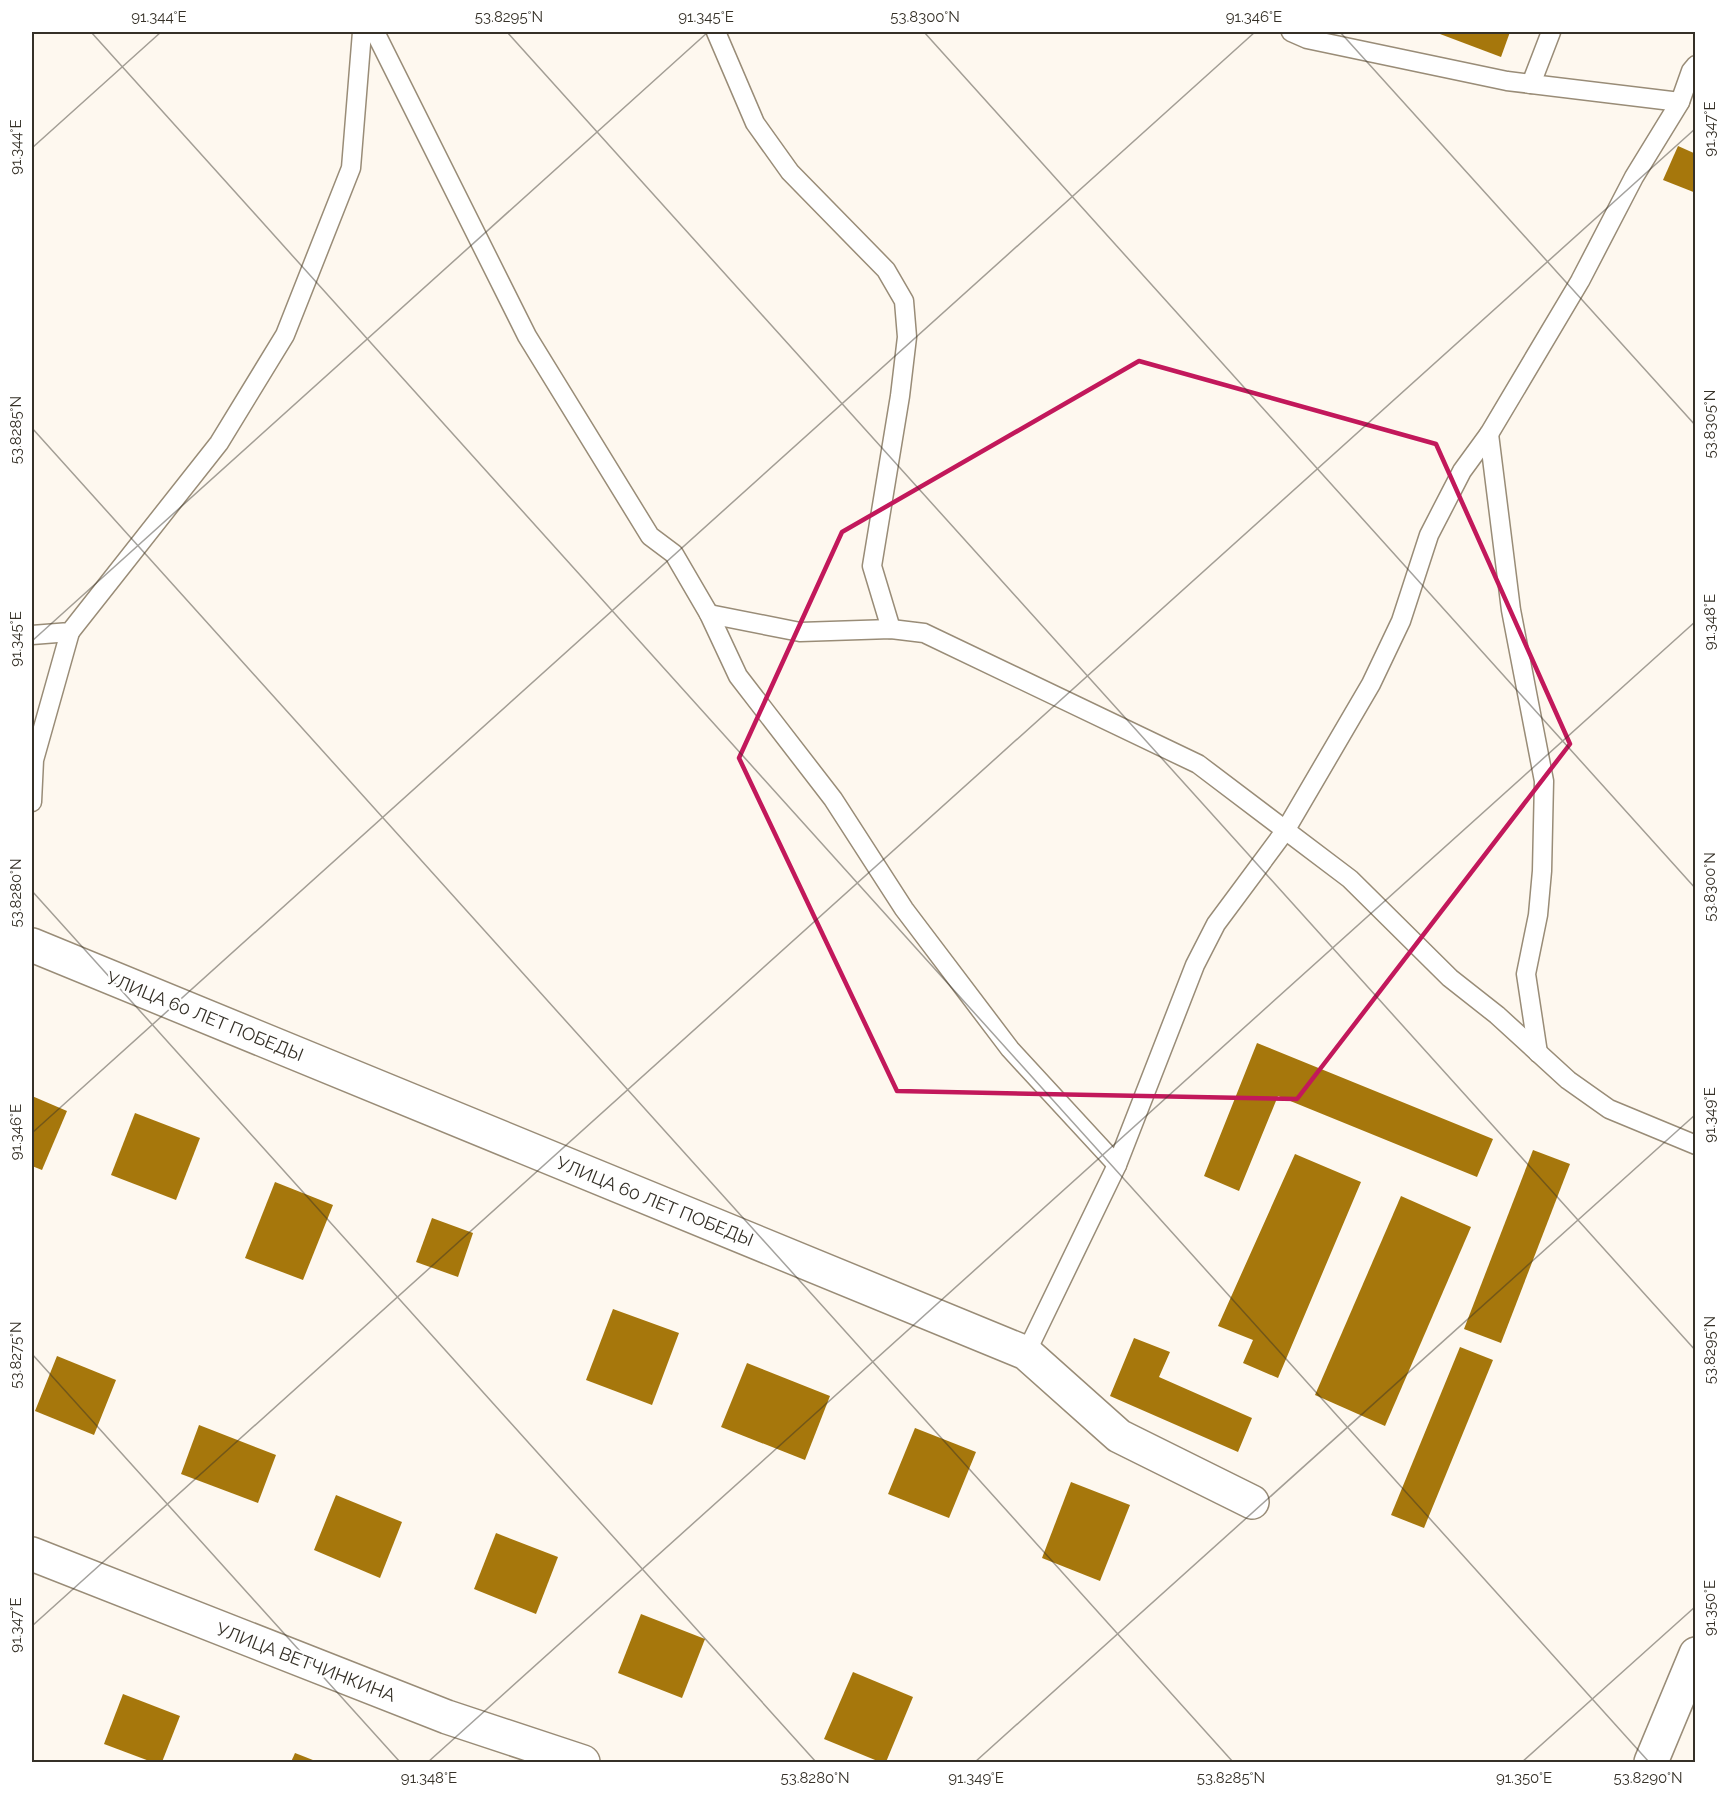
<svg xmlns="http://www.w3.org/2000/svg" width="1727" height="1794" font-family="Raleway,sans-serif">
  <rect width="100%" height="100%" fill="#fef8ef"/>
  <g fill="#a6770c">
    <polygon points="1440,32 1510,32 1501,57 1440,34"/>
    <polygon points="1678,146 1696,154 1696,193 1663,180"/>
    <polygon points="1257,1043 1493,1139 1477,1177 1278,1096 1239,1191 1204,1176"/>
    <polygon points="32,1096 67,1111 42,1170 32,1166"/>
    <polygon points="135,1113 200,1138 176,1200 111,1175"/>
    <polygon points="1533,1150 1570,1164 1501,1343 1464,1329"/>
    <polygon points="1295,1154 1361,1182 1278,1378 1243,1363 1253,1340 1218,1326"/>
    <polygon points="275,1182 333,1205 303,1280 245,1258"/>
    <polygon points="1401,1196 1471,1227 1385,1426 1315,1395"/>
    <polygon points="432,1218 473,1233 458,1277 416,1262"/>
    <polygon points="613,1309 679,1333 652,1405 586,1380"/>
    <polygon points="1134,1338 1170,1352 1159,1377 1252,1418 1238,1452 1110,1396"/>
    <polygon points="1460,1347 1493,1360 1424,1528 1391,1515"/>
    <polygon points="57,1356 116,1380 94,1435 35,1411"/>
    <polygon points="747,1363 830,1396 805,1460 721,1427"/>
    <polygon points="199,1425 276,1455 258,1503 181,1474"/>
    <polygon points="915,1428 976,1452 949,1518 888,1494"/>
    <polygon points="1071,1482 1130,1505 1100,1581 1042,1558"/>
    <polygon points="336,1495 402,1522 380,1578 314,1550"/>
    <polygon points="496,1533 558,1557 536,1614 474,1589"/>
    <polygon points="641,1614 705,1639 682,1698 618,1673"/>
    <polygon points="853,1672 913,1697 886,1762 880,1762 824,1739"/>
    <polygon points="123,1694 180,1716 162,1762 152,1762 104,1744"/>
    <polygon points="295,1753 318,1762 291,1762"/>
  </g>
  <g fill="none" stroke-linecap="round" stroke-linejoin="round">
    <g stroke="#998c77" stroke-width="21">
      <g id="lane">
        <polyline points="375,32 527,336 650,536 674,554 709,614 738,676 833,799 904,909 1010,1049 1117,1165"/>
        <polyline points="716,32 755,123 790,172 886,270 904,301 907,337 900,396 872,566 891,629"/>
        <polyline points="1291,32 1307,39 1507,81 1680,102"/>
        <polyline points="1531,84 1551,32"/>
        <polyline points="1489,434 1511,610 1544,781 1542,871 1538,915 1526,974 1538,1053"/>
        <polyline points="709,614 800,632 891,629 924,633 1198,764 1350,879 1450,978 1497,1015 1568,1080 1609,1109 1696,1145"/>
        <polyline points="32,635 70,632 219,443 285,335 351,168 362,32"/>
        <polyline points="32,802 34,760 70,632"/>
        <polyline points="1026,1353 1117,1165 1195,965 1216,924 1285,831 1371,684 1401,621 1429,535 1462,471 1489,434 1580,281 1634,177 1680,102 1691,71 1696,65"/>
      </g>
    </g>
    <g stroke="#998c77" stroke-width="36">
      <g id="street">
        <polyline points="32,945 1026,1353 1119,1436 1252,1502"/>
        <polyline points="32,1554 447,1717 583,1762"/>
        <polyline points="1651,1762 1696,1654"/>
      </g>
    </g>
    <use href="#lane" stroke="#fff" stroke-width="18"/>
    <use href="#street" stroke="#fff" stroke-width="33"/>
  </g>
  <path fill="none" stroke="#c2185b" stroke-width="4.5" stroke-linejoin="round" d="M1139,361L1436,444L1570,744L1297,1099L897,1091L739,758L842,532Z"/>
  <path fill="none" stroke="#353027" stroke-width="1.5" stroke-opacity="0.45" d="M91,32L1649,1762M507,32L1696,1351M924,32L1696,889M1340,32L1696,426M32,148L161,32M32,428L1233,1762M32,641L708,32M32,891L816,1762M32,1133L1255,32M32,1354L400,1762M32,1626L1696,128M428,1762L1696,621M975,1762L1696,1114M1522,1762L1696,1606"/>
  <g text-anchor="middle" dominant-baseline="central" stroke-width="4.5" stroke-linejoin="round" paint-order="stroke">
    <g font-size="18" fill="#353027" stroke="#fff">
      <text transform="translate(205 1016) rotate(22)">УЛИЦА 60 ЛЕТ ПОБЕДЫ</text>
      <text transform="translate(655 1201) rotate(22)">УЛИЦА 60 ЛЕТ ПОБЕДЫ</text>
      <text transform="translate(306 1662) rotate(21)">УЛИЦА ВЕТЧИНКИНА</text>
    </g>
  </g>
  <rect width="1727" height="1794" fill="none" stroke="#ffffff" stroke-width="66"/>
  <rect x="33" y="33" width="1661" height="1728" fill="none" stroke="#353027" stroke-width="2"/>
  <g font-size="15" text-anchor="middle" fill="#353027">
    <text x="159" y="22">91.344°E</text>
    <text x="509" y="22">53.8295°N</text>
    <text x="706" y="22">91.345°E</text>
    <text x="925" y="22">53.8300°N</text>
    <text x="1254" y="22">91.346°E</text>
    <text transform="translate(1710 129) rotate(-90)" y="5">91.347°E</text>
    <text transform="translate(16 147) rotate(-90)" y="5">91.344°E</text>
    <text transform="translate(1710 424) rotate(-90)" y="5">53.8305°N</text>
    <text transform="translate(16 430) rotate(-90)" y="5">53.8285°N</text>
    <text transform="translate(1710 622) rotate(-90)" y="5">91.348°E</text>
    <text transform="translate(16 639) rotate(-90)" y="5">91.345°E</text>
    <text transform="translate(1710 887) rotate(-90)" y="5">53.8300°N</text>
    <text transform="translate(16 893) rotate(-90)" y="5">53.8280°N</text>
    <text transform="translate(1710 1115) rotate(-90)" y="5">91.349°E</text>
    <text transform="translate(16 1132) rotate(-90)" y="5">91.346°E</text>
    <text transform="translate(1710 1350) rotate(-90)" y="5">53.8295°N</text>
    <text transform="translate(16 1355) rotate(-90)" y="5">53.8275°N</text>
    <text transform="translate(1710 1608) rotate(-90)" y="5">91.350°E</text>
    <text transform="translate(16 1625) rotate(-90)" y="5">91.347°E</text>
    <text x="429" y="1783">91.348°E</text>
    <text x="815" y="1783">53.8280°N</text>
    <text x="976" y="1783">91.349°E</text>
    <text x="1231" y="1783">53.8285°N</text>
    <text x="1524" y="1783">91.350°E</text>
    <text x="1648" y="1783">53.8290°N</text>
  </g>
</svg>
